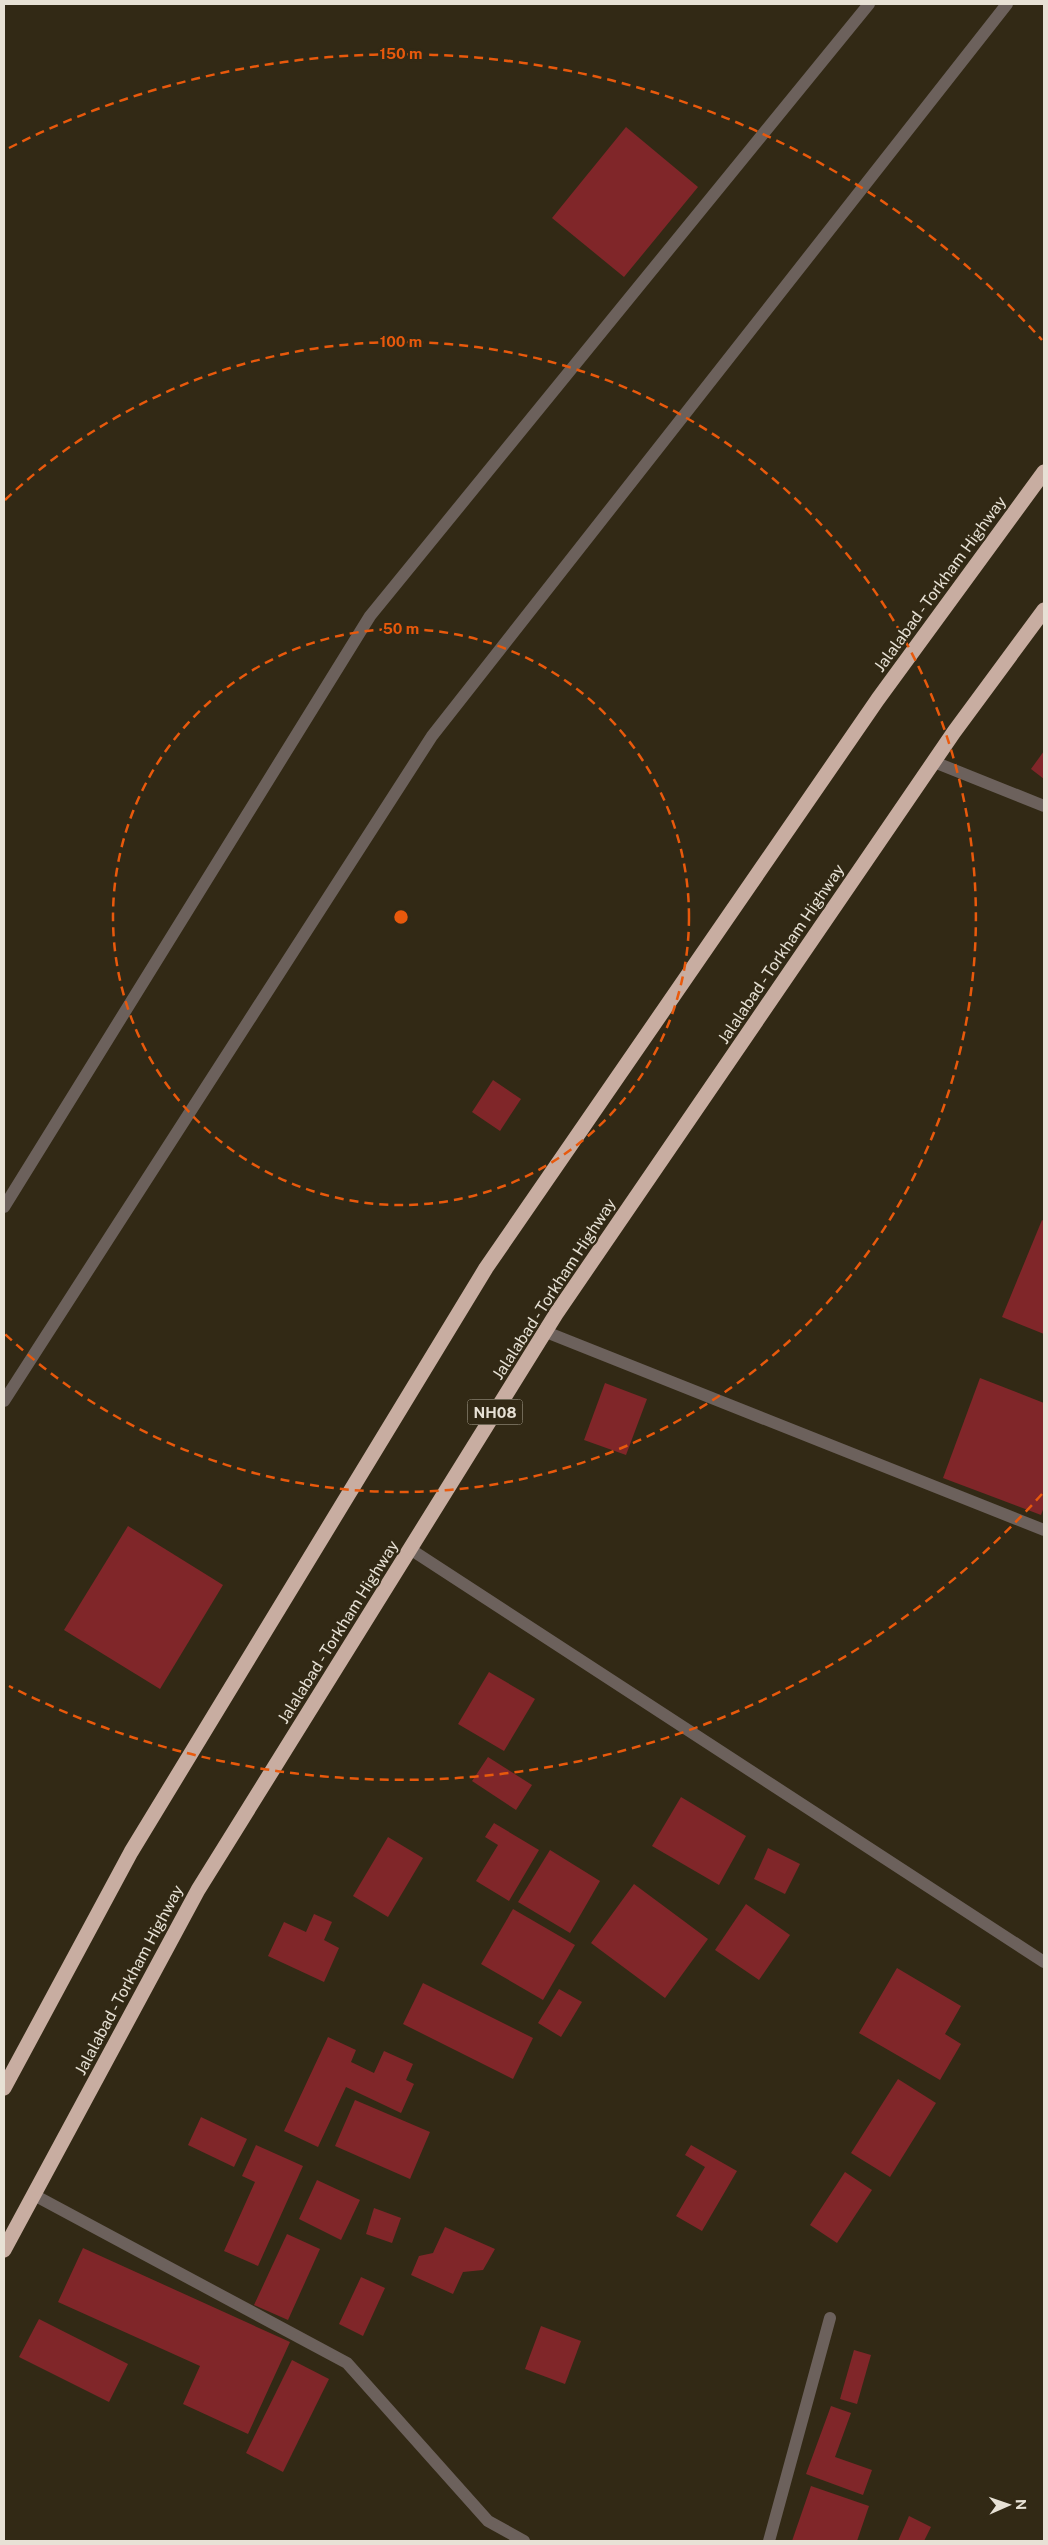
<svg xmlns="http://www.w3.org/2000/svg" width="1048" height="2545" font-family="'Public Sans',sans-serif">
  <rect width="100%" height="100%" fill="#322915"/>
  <g fill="#802629">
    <polygon points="626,127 698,187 624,277 552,218"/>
    <polygon points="1044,751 1044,779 1031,769"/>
    <polygon points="493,1080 521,1099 500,1131 472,1112"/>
    <polygon points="1042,1220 1044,1221 1044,1334 1002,1317"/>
    <polygon points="980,1378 1044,1403 1044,1507 1041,1515 943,1478"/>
    <polygon points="605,1383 647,1399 626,1455 584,1440"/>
    <polygon points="128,1526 223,1585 160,1689 64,1630"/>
    <polygon points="489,1672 535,1699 504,1751 458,1724"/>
    <polygon points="488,1757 532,1785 516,1810 472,1781"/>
    <polygon points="681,1797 746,1836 719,1885 652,1846"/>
    <polygon points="494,1823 539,1850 509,1901 476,1881 498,1845 485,1837"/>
    <polygon points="388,1837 423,1858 388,1917 353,1896"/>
    <polygon points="768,1848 800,1864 785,1894 754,1879"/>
    <polygon points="550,1850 600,1881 570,1933 518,1902"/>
    <polygon points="634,1884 708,1939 665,1998 591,1943"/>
    <polygon points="746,1904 790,1935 759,1980 715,1950"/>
    <polygon points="513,1909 575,1945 543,2000 481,1964"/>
    <polygon points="314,1914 332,1922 324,1940 339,1948 324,1982 268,1956 284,1922 306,1932"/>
    <polygon points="897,1968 961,2006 945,2034 961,2044 940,2080 859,2033"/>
    <polygon points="423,1983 533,2038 513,2079 403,2024"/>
    <polygon points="559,1989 582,2002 561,2037 538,2023"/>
    <polygon points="328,2037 356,2050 351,2062 374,2073 384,2051 413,2064 406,2080 414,2084 401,2113 346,2087 318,2147 284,2131"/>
    <polygon points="898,2079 936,2103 890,2177 851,2153"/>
    <polygon points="355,2100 430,2132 410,2179 335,2146"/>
    <polygon points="201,2117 247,2139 234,2167 188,2145"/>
    <polygon points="256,2145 303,2166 258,2266 224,2251 255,2182 242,2176"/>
    <polygon points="691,2145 737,2171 702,2231 676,2216 705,2167 685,2155"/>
    <polygon points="845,2172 872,2190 837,2243 810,2225"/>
    <polygon points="317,2180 360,2200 341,2240 299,2219"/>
    <polygon points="374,2208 401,2218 392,2243 366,2234"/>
    <polygon points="445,2227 495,2249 483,2270 463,2272 453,2294 411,2275 419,2256 433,2253"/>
    <polygon points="287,2234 320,2249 288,2320 254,2305"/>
    <polygon points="83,2248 290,2342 248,2434 183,2404 200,2366 58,2302"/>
    <polygon points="361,2277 385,2288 363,2336 339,2324"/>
    <polygon points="39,2319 128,2364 109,2402 19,2357"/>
    <polygon points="541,2326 581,2341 565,2384 525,2369"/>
    <polygon points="854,2350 871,2355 857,2404 840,2399"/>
    <polygon points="292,2360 329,2379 283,2472 246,2453"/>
    <polygon points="831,2406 851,2413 835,2457 872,2470 863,2495 806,2474"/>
    <polygon points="811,2486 869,2506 857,2541 792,2541"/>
    <polygon points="909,2516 931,2527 924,2541 898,2541"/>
  </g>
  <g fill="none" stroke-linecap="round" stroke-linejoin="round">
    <g stroke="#6c615c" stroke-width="12">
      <polyline points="934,762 1044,806"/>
      <polyline points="4,1207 370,616 869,4"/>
      <polyline points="546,1332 1044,1530"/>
      <polyline points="4,1401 432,736 1007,4"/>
      <polyline points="410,1549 1044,1962"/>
      <polyline points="34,2195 347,2363 488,2521 524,2541"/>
      <polyline points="769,2541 830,2318"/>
    </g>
    <g stroke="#c8ada1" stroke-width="15">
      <polyline points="4,2088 131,1852 486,1268 878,699 1044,472"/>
      <polyline points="4,2250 198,1890 556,1314 954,732 1044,610"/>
    </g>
  </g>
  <g fill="none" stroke="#e8590c" stroke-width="2.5" stroke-dasharray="9 6">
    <circle cx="401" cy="917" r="288"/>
    <path d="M5 500A575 575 0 1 1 5 1334"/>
    <path d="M1042 1494A863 863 0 0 1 9 1686M9 148A863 863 0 0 1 1042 340"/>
  </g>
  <g text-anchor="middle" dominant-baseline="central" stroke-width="4.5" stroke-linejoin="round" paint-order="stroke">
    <rect fill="#322915" stroke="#b1aa9b" stroke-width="1" x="467.5" y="1399.5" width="55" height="25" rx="4"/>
    <g font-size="15" font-weight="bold" fill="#e7e1d5">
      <text x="495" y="1412">NH08</text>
    </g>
    <g font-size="16" fill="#e7e1d5" stroke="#322915">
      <text transform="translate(940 584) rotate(-54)">Jalalabad - Torkham Highway</text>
      <text transform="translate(781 954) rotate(-56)">Jalalabad - Torkham Highway</text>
      <text transform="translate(554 1289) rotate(-57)">Jalalabad - Torkham Highway</text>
      <text transform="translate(338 1632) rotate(-58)">Jalalabad - Torkham Highway</text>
      <text transform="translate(129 1980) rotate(-62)">Jalalabad - Torkham Highway</text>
    </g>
  </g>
  <circle cx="401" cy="917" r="8" fill="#e8590c" stroke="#322915" stroke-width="2.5"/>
  <g font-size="15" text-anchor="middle" font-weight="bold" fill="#e8590c" stroke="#322915" stroke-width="4.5" stroke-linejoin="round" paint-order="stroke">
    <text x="401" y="59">150 m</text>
    <text x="401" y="347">100 m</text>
    <text x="401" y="634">50 m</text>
  </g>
  <rect width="1048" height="2545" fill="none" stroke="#e7e1d5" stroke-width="10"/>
  <g transform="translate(1008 2505) rotate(88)" stroke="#322915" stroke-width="4" paint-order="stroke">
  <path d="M0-4L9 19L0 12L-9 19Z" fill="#e7e1d5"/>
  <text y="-8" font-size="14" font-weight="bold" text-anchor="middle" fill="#e7e1d5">N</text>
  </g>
</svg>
